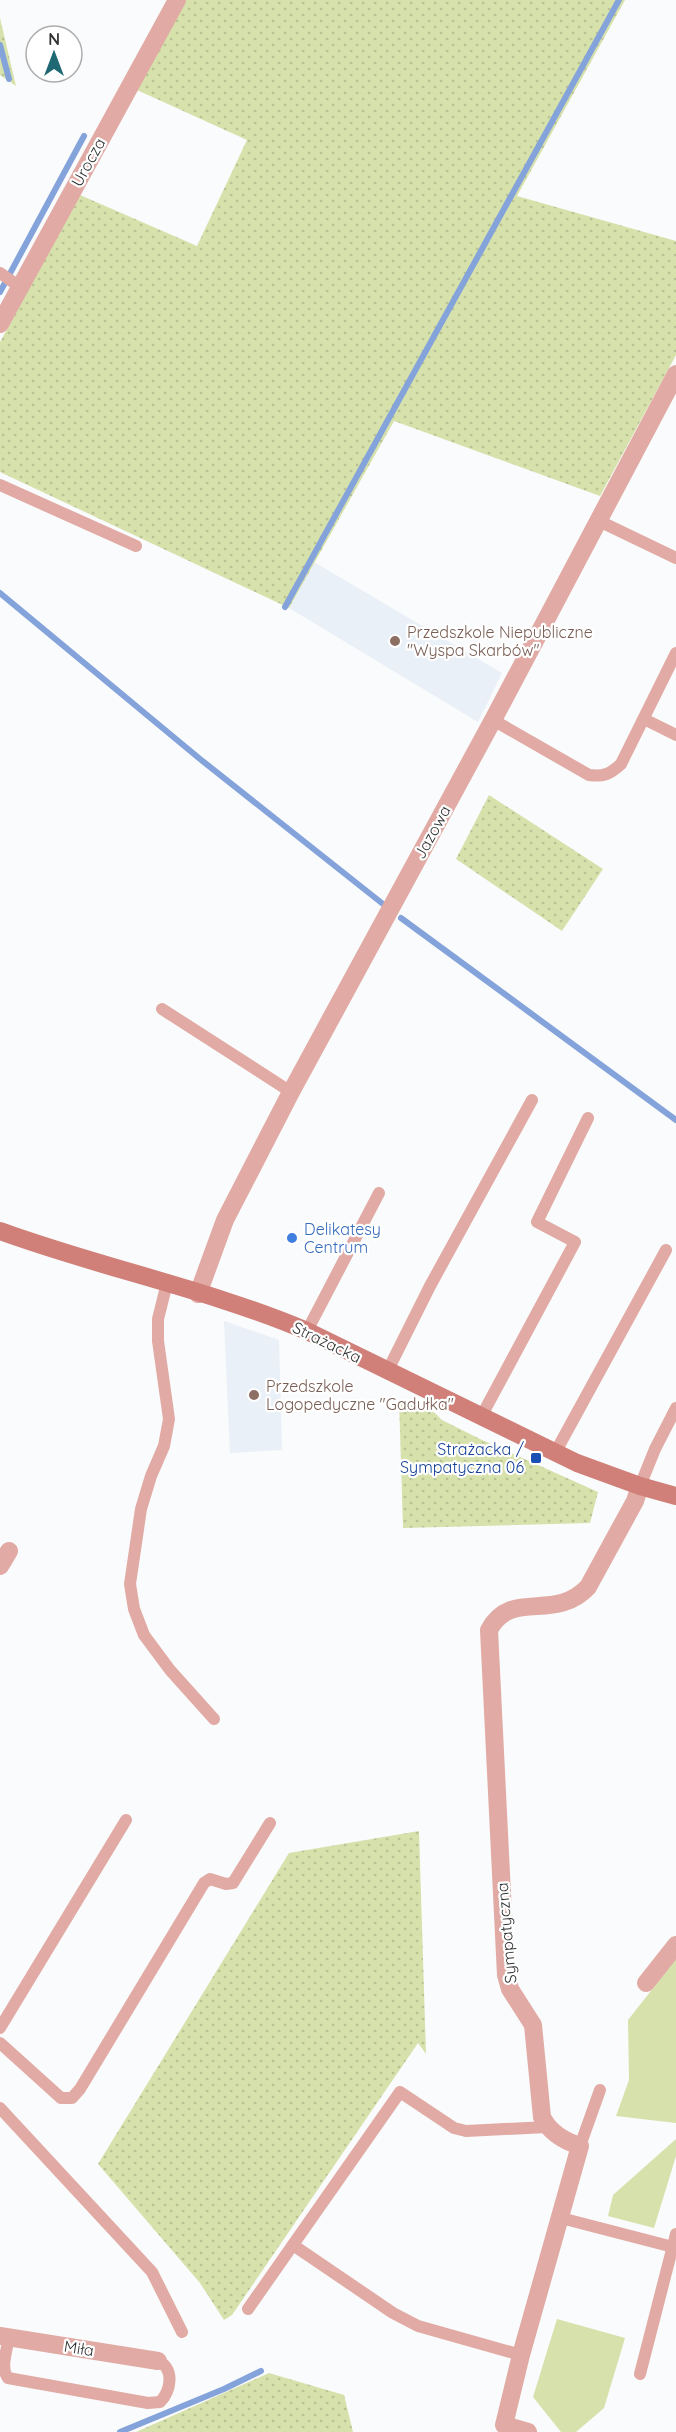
<svg xmlns="http://www.w3.org/2000/svg" width="676" height="2432" font-family="Quicksand,sans-serif">
  <defs>
    <pattern id="grass-dots" width="8" height="8" patternUnits="userSpaceOnUse" patternTransform="scale(1.5)"><rect width="8" height="8" fill="#d7e1ab"/><path d="M2 2h.1M6 6h.1" fill="none" stroke="#b9c294" stroke-width="1.8" stroke-linecap="round"/></pattern>
  </defs>
  <rect width="100%" height="100%" fill="#fafbfc"/>
  <g fill="#e9f0f7">
    <polygon points="314,562 502,673 478,722 289,608"/>
    <polygon points="224,1321 279,1340 282,1450 230,1453"/>
  </g>
  <g fill="url(#grass-dots)">
    <polygon points="186,0 625,0 517,196 676,241 676,355 600,496 394,421 289,608 0,472 0,342 80,195 197,246 247,140 137,90"/>
    <polygon points="0,18 16,86 0,75"/>
    <polygon points="489,795 603,869 562,931 456,859"/>
    <polygon points="399,1399 415,1407 425,1408 435,1413 442,1420 480,1439 598,1492 590,1523 403,1528"/>
    <polygon points="419,1831 426,2054 418,2043 232,2315 224,2320 200,2283 98,2164 289,1853"/>
    <polygon points="269,2373 344,2395 353,2432 136,2432"/>
  </g>
  <g fill="#d7e1ab">
    <polygon points="676,1959 676,2123 616,2116 629,2080 628,2020"/>
    <polygon points="676,2139 676,2156 654,2228 608,2216 613,2195"/>
    <polygon points="557,2319 625,2338 604,2408 576,2432 561,2432 533,2397"/>
  </g>
  <g fill="none" stroke-linecap="round" stroke-linejoin="round">
    <g stroke="#84a3da" stroke-width="6">
      <polyline points="0,45 9,79"/>
      <polyline points="0,292 84,136"/>
      <polyline points="0,593 200,759 383,904"/>
      <polyline points="285,607 619,0"/>
      <polyline points="401,918 676,1120"/>
      <polyline points="120,2432 224,2389 261,2371"/>
    </g>
    <g stroke="#e1aaa4" stroke-width="12">
      <polyline points="0,273 20,287"/>
      <polyline points="0,485 136,546"/>
      <polyline points="599,521 676,558"/>
      <polyline points="644,719 676,735"/>
      <path d="M493,720L589,775C604,777 610,774 621,764L676,653"/>
      <polyline points="162,1009 291,1092"/>
      <polyline points="167,1283 158,1319 158,1341 169,1419 164,1446 151,1476 141,1509 130,1584 134,1609 144,1635 170,1670 214,1719"/>
      <polyline points="307,1331 379,1193"/>
      <polyline points="387,1372 430,1286 532,1100"/>
      <polyline points="481,1417 575,1242 537,1222 588,1118"/>
      <polyline points="555,1453 666,1250"/>
      <polyline points="640,1486 655,1449 676,1408"/>
      <polyline points="0,2028 126,1820"/>
      <polyline points="0,2043 61,2098 72,2098 80,2089 204,1883 210,1879 226,1884 233,1883 270,1823"/>
      <polyline points="0,2108 152,2272 182,2332"/>
      <polyline points="580,2146 600,2090"/>
      <polyline points="561,2218 673,2247"/>
      <polyline points="293,2245 393,2313 418,2326 521,2355"/>
      <polyline points="248,2309 400,2092 454,2128 466,2131 547,2127"/>
      <path d="M9,2337C7,2350 0,2368 8,2378L148,2403L160,2402C171,2391 175,2368 158,2361"/>
      <polyline points="640,2374 676,2234"/>
    </g>
    <g stroke="#e1aaa4" stroke-width="18">
      <polyline points="0,324 177,0"/>
      <polyline points="198,1294 225,1220 291,1092 493,720 676,374"/>
      <polyline points="0,1566 9,1551"/>
      <polyline points="646,1983 676,1945"/>
      <polyline points="0,2336 158,2361"/>
      <path d="M528,2432L504,2425L521,2355L580,2146C564,2141 550,2133 542,2117L533,2025L510,1989L506,1975L489,1630C512,1588 554,1623 588,1587L635,1501L640,1486"/>
    </g>
    <path stroke="#d08079" stroke-width="18" d="M0,1231C101,1268 208,1289 307,1331L577,1463L640,1486L676,1496"/>
  </g>
  <g fill="#8d6e63" stroke="#fff" stroke-width="2">
    <circle cx="395" cy="641" r="6"/>
    <circle cx="254" cy="1395" r="6"/>
  </g>
  <circle fill="#3f7fe0" stroke="#fff" stroke-width="2" cx="292" cy="1238" r="6"/>
  <rect fill="#1a4fb4" stroke="#fff" stroke-width="2" x="530" y="1452" width="12" height="12" rx="3"/>
  <g text-anchor="middle" dominant-baseline="central" stroke-width="4.5" stroke-linejoin="round" paint-order="stroke">
    <g font-size="16" fill="#323333" stroke="#fff">
      <text transform="translate(88 162) rotate(-61)">Urocza</text>
      <text transform="translate(432 832) rotate(-61)">Jazowa</text>
      <text transform="translate(327 1342) rotate(26)">Strażacka</text>
      <text transform="translate(506 1933) rotate(-95)">Sympatyczna</text>
      <text transform="translate(79 2348) rotate(9)">Miła</text>
    </g>
    <g font-size="16" fill="#785e54" stroke="#fff" text-anchor="start">
      <text x="407" y="632">Przedszkole Niepubliczne<tspan x="407" dy="18">"Wyspa Skarbów"</tspan></text>
      <text x="266" y="1386">Przedszkole<tspan x="266" dy="18">Logopedyczne "Gadułka"</tspan></text>
    </g>
    <g font-size="16" fill="#366cbe" stroke="#fff" text-anchor="start">
      <text x="304" y="1229">Delikatesy<tspan x="304" dy="18">Centrum</tspan></text>
    </g>
    <g font-size="16" fill="#164399" stroke="#fff" text-anchor="end">
      <text x="524" y="1449">Strażacka /<tspan x="524" dy="18">Sympatyczna 06</tspan></text>
    </g>
  </g>
  <g transform="translate(54 54)"><circle r="28" fill="#ffffff" stroke="#adadad" stroke-width="1.5"/>
  <path d="M0-4.5L10 22L0 15L-10 22Z" fill="#1f6874"/>
  <text y="-9" font-size="16" font-weight="bold" text-anchor="middle" fill="#323333">N</text>
  </g>
</svg>
